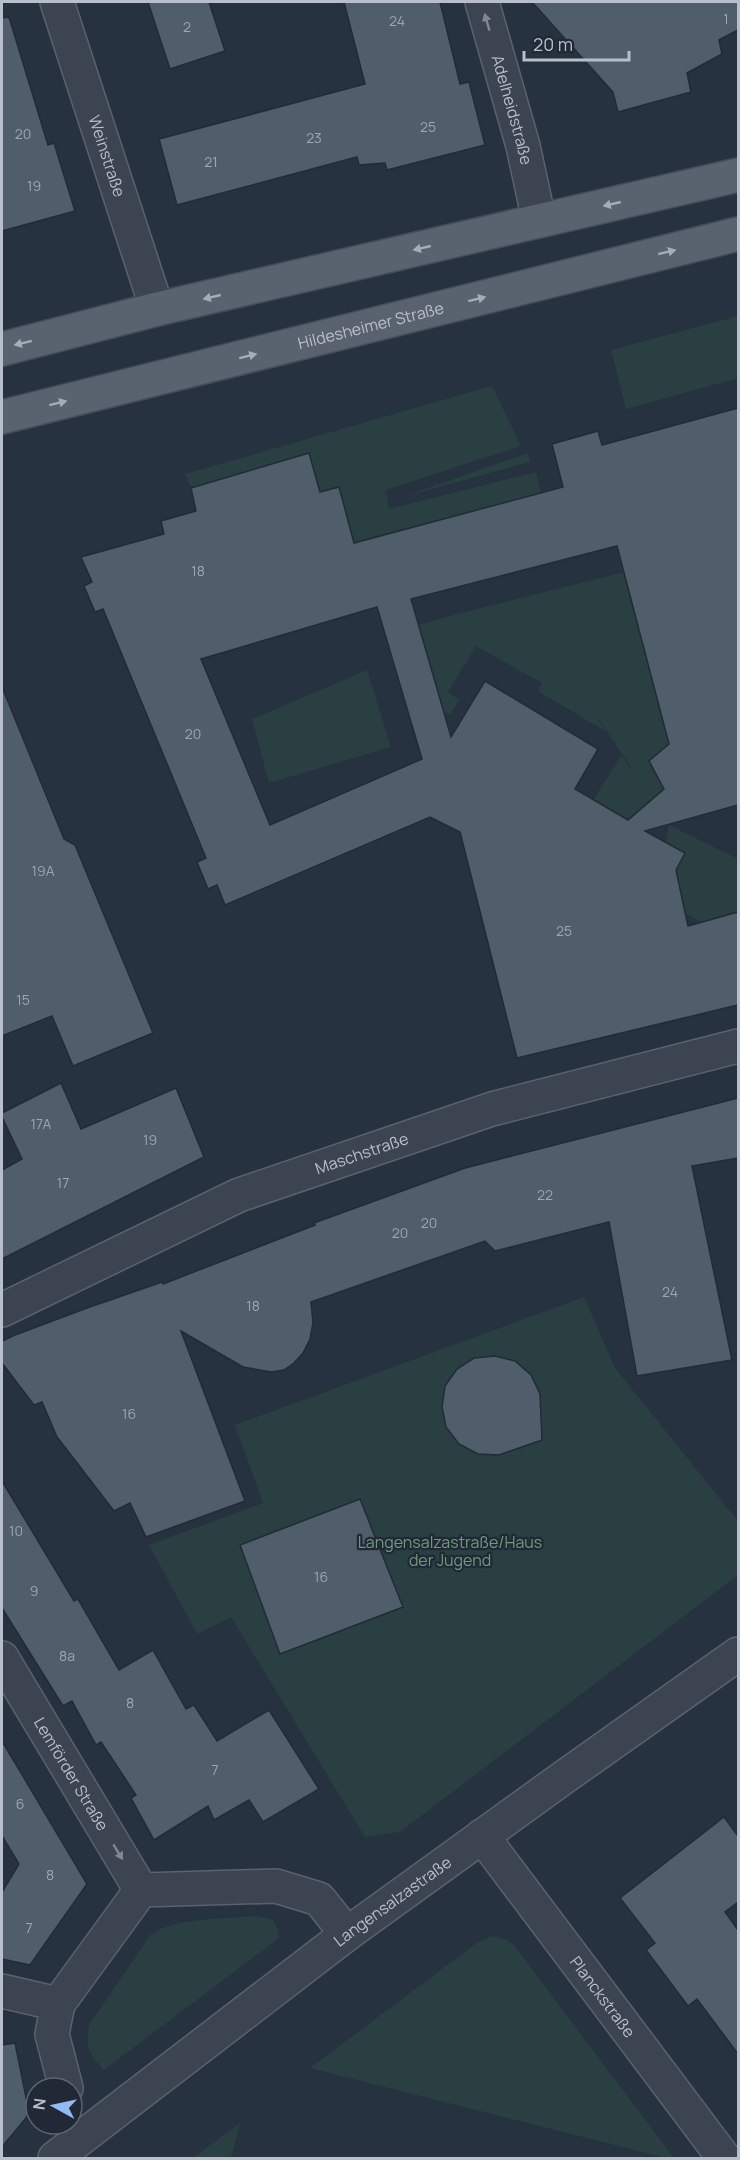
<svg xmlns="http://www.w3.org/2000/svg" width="740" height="2160" font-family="Manrope,sans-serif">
  <rect width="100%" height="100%" fill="#273240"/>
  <g fill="#293f41">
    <polygon points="738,316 738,378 626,409 611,350"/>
    <polygon points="492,386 521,446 386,490 389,509 536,472 541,493 354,543 339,487 320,492 309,453 191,488 185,474"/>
    <polygon points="528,453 530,462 402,497"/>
    <polygon points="624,572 669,744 649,761 664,788 628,820 593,800 621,756 636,775 594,712 605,731 538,691 542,683 476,646 448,692 459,700 450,715 444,711 418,625 457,614"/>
    <polygon points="367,670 391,747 269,783 252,719"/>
    <polygon points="669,825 738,859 738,912 701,922 685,913 676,870 685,853 666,842"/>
    <polygon points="584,1297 615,1368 738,1521 738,1575 400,1832 365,1837 231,1617 197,1634 149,1545 263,1503 235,1425"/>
    <path d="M258,1916L273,1920L277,1928L279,1938L104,2070C89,2055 85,2046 89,2025L151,1934C176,1917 227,1919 258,1916Z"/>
    <polygon points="492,1936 507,1940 514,1945 674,2158 666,2158 310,2068 478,1942"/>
    <polygon points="240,2123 231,2158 193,2158"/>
  </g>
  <g fill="#505d6b" stroke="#222b37" stroke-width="1.5" fill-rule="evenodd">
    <polygon points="148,2 209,2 225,51 170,69"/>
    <polygon points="344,2 440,2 460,84 469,82 485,145 387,170 385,163 359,165 357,157 177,205 159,139 365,84"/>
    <polygon points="532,2 738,2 738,30 719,40 722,54 687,73 691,92 618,112 613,92"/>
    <polygon points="9,17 48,145 54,143 75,211 2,231 2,18"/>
    <path d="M738,408V805L645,831L685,853L676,870L688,926L738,912V1005L517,1058L460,832L430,817L225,905L217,885L208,889L197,862L206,858L103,609L95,612L84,586L92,582L81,557L164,534L161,521L196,511L191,488L309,453L320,492L339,487L354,543L563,487L552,444L598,431L602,445ZM617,546L669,744L649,761L664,789L628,820L575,789L598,749L485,681L451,737L411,599ZM377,607L422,759L270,825L201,659Z"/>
    <polygon points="2,687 64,839 75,845 153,1033 73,1066 52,1016 2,1036"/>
    <polygon points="61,1083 81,1129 176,1088 204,1157 2,1259 2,1170 22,1159 2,1117 2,1113"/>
    <polygon points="738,1098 738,1158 692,1166 732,1360 637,1376 609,1222 495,1251 485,1241 311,1302 313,1323 310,1339 303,1353 294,1363 284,1370 271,1372 243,1367 181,1331 245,1501 146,1537 130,1503 114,1511 57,1437 42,1402 34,1405 2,1363 2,1341 15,1335 87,1308 162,1282 163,1284 315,1225 314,1223 465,1168"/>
    <polygon points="495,1356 515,1361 531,1375 540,1394 542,1440 499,1455 478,1454 459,1444 446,1427 442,1407 445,1386 457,1369 474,1358"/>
    <polygon points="2,1481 74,1601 78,1599 119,1670 153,1650 186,1709 194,1705 217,1741 269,1710 319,1789 263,1822 249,1800 214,1820 208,1806 154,1840 131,1798 136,1795 101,1742 96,1745 72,1701 63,1706 2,1608"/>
    <polygon points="360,1499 403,1607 280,1654 240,1545"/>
    <polygon points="2,1741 87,1884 30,1965 2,1959 2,1892 19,1864 2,1836"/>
    <polygon points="724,1817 738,1836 738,1902 725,1912 738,1930 738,2054 697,1999 688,2006 646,1950 655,1943 620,1898"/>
    <polygon points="15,2043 29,2112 26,2118 2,2147 2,2045"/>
  </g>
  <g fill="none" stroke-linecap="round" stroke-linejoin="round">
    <g stroke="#59626d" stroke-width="36">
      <g id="minor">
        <path id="s1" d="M57,2L157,309"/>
        <path id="s2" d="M482,2L523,146L539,220"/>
        <path id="s3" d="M2,1310L239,1195L492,1109L738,1046"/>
        <path id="s4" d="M2,1658L141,1890"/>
        <path id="s5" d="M482,1836L724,2158"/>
        <polyline points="2,1991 58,2004"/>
        <polyline points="66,2088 52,2034 58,2004 141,1890 276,1886 319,1899 347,1934"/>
        <path id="s6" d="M55,2158L347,1934L567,1775L738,1654"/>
      </g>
    </g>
    <g stroke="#454d59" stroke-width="36">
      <g id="major">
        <polyline points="2,349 157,309 738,175"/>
        <path id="s7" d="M2,417L738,234"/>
      </g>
    </g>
    <use href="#minor" stroke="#3b4450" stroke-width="33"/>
    <use href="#major" stroke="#596370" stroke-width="33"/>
  </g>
  <defs><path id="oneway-solid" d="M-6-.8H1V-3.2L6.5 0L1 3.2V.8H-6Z" transform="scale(1.5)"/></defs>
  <g fill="#808893">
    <use href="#oneway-solid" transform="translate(487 22) rotate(-106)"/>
    <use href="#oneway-solid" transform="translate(118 1852) rotate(59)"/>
  </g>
  <g fill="#a5adb8">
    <use href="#oneway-solid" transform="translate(612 204) rotate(167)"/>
    <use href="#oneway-solid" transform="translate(422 248) rotate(167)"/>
    <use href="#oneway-solid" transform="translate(667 252) rotate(-14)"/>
    <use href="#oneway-solid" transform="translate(212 297) rotate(167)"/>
    <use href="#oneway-solid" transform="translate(477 299) rotate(-14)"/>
    <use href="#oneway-solid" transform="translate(23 343) rotate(166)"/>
    <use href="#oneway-solid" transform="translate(248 356) rotate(-14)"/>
    <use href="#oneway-solid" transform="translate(58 403) rotate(-14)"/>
  </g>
  <g text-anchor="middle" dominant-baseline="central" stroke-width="4.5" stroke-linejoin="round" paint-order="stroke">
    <g font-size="14" fill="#9ea6b2">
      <text x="726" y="18">1</text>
      <text x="397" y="20">24</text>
      <text x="187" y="26">2</text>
      <text x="428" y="126">25</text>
      <text x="23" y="133">20</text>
      <text x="314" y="137">23</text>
      <text x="211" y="161">21</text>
      <text x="34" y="185">19</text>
      <text x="198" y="570">18</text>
      <text x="193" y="733">20</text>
      <text x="43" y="870">19A</text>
      <text x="564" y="930">25</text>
      <text x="23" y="999">15</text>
      <text x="41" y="1123">17A</text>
      <text x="150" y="1139">19</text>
      <text x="63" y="1182">17</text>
      <text x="545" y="1194">22</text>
      <text x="429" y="1222">20</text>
      <text x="400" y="1232">20</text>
      <text x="670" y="1291">24</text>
      <text x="253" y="1305">18</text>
      <text x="129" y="1413">16</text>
      <text x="16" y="1530">10</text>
      <text x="321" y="1576">16</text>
      <text x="34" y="1590">9</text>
      <text x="67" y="1655">8a</text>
      <text x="130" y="1702">8</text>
      <text x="215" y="1769">7</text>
      <text x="20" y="1803">6</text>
      <text x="50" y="1874">8</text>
      <text x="29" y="1927">7</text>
    </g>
    <g font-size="16" fill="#b8bfca" stroke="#202935">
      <text stroke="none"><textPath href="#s2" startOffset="112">Adelheidstraße</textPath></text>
      <text stroke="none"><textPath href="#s1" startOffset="162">Weinstraße</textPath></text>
      <text stroke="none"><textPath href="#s7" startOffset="380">Hildesheimer Straße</textPath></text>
      <text stroke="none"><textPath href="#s3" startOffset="393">Maschstraße</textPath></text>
      <text stroke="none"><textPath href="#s4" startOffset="135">Lemförder Straße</textPath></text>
      <text stroke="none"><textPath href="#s6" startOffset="424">Langensalzastraße</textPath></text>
      <text stroke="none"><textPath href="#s5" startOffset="201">Planckstraße</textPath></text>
    </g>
    <g font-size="16" fill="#709b78" stroke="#202935">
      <text x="450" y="1542">Langensalzastraße/Haus<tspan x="450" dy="18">der Jugend</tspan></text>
    </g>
  </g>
  <rect width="740" height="2160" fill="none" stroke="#b8bfca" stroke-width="6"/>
  <g transform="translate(54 2106) rotate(278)"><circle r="28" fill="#202935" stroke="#5d6571" stroke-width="1.5"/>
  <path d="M0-4.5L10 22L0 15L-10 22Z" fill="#92bbf5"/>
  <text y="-9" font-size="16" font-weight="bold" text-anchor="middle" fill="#b8bfca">N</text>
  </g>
  <path d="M524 51v9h105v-9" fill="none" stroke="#b8bfca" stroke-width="3"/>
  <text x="533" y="51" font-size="18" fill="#b8bfca" stroke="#202935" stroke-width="4.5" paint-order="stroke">20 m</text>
</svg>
